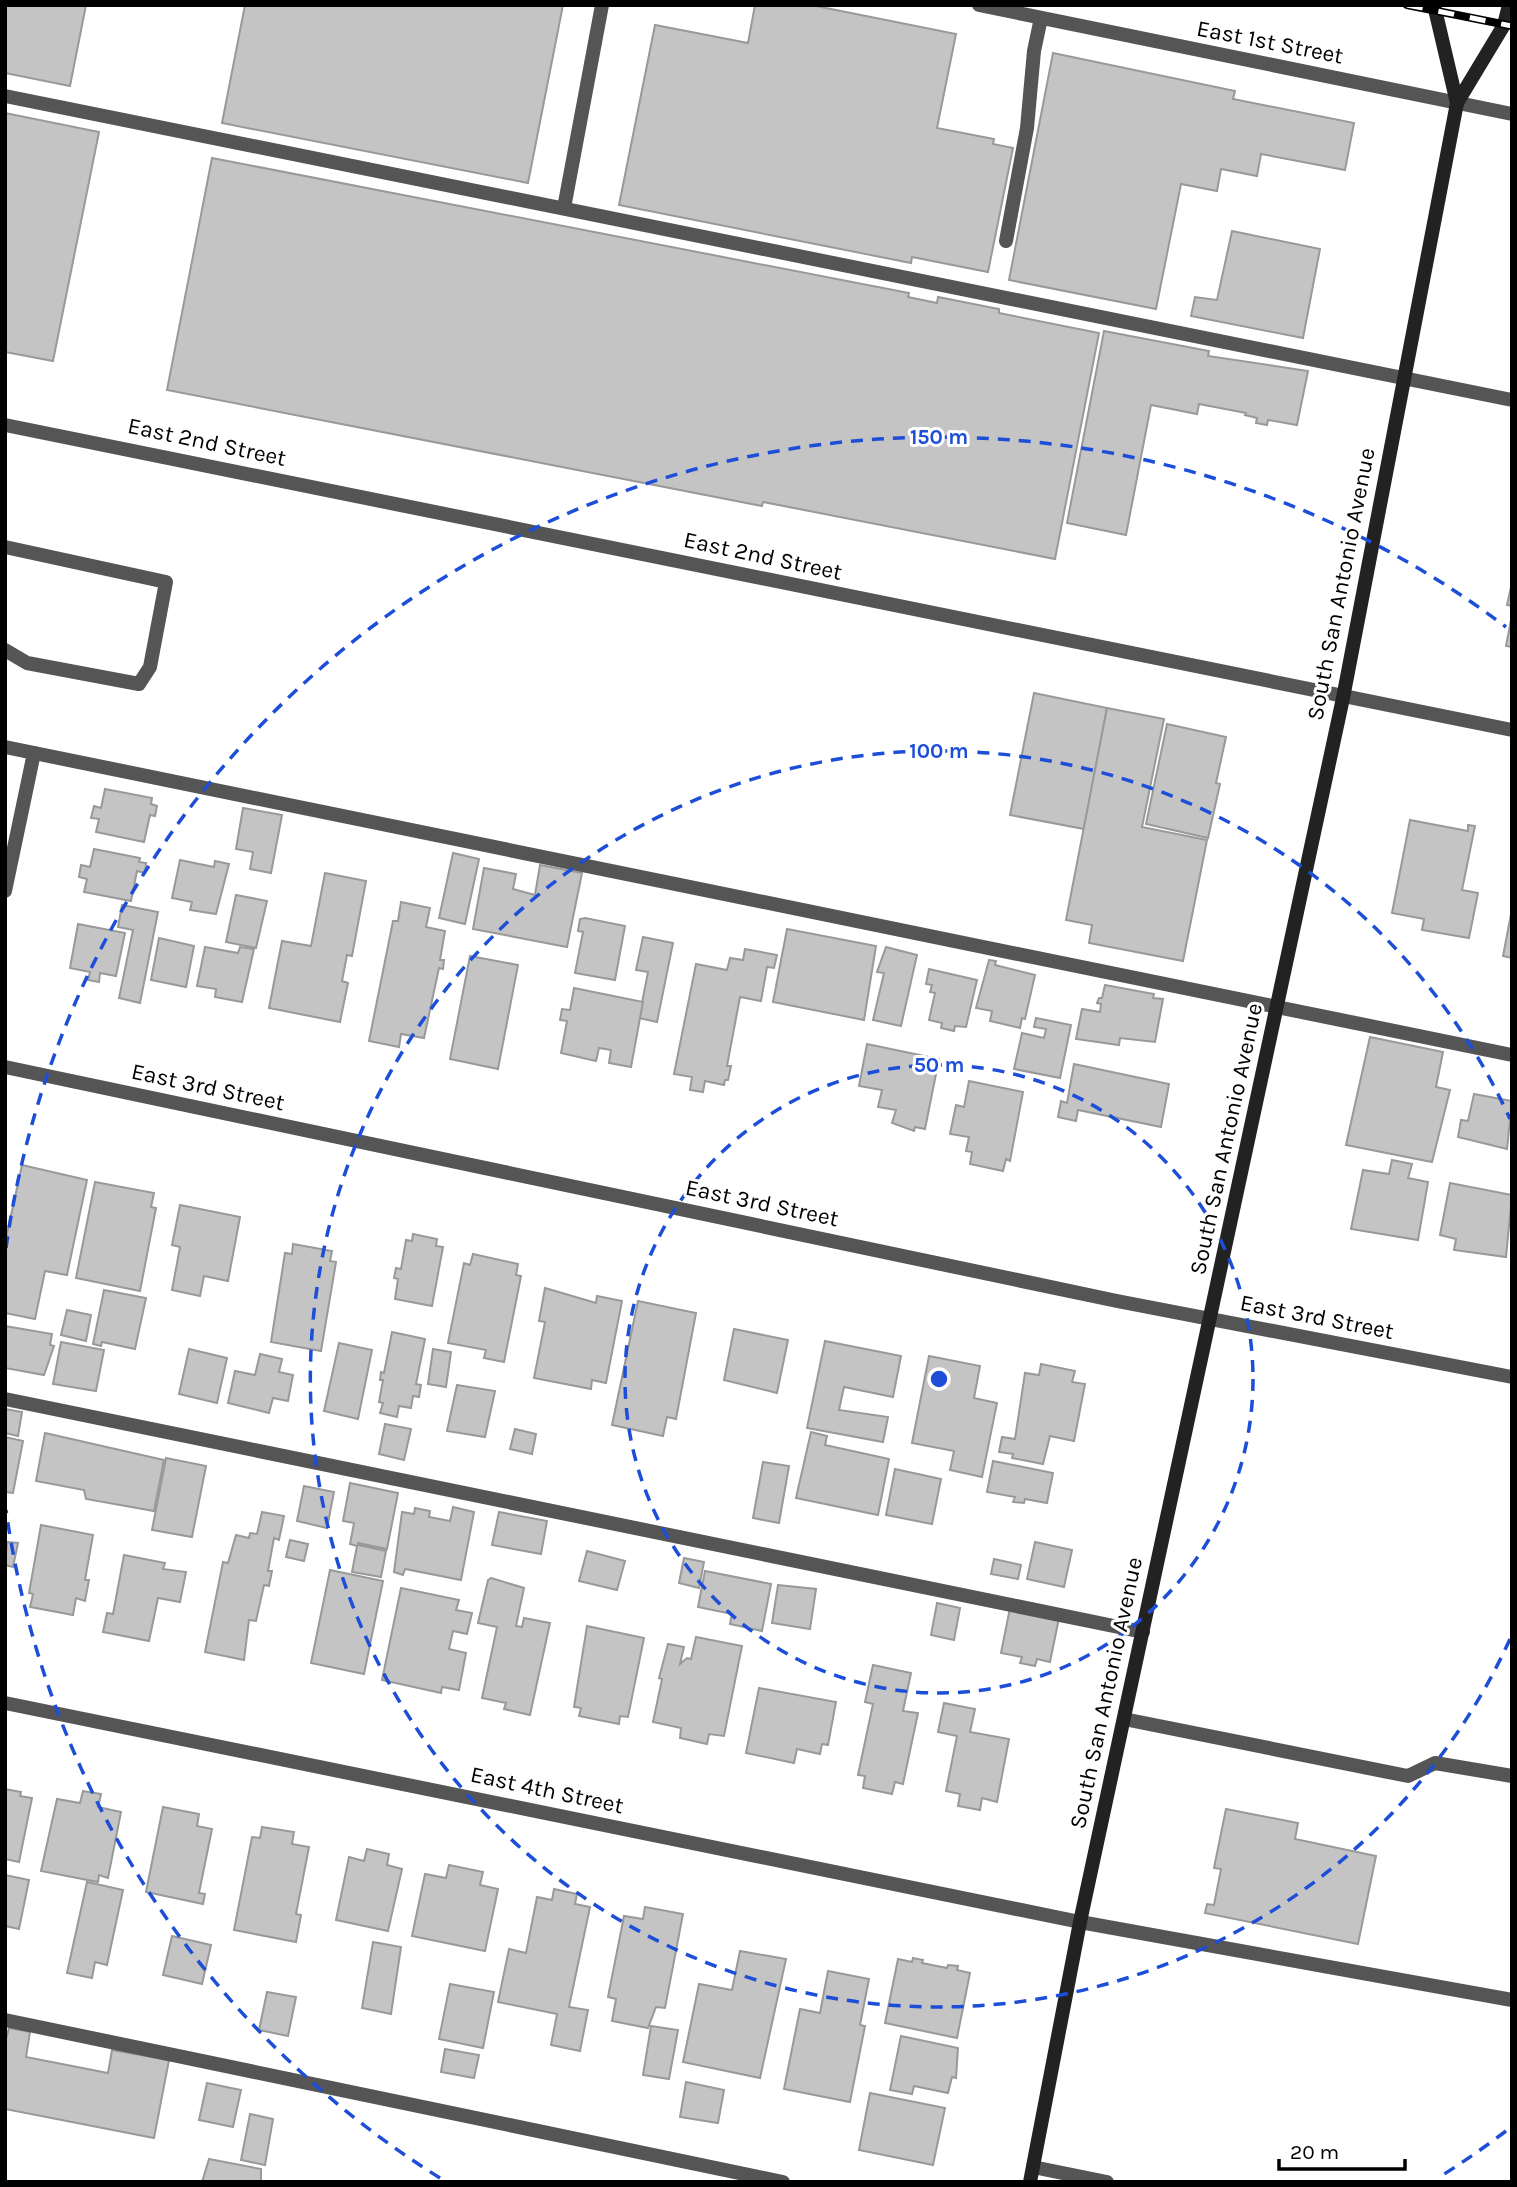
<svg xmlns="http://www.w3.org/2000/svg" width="1517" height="2187" font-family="Karla,sans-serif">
  <rect width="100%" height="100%" fill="#fff"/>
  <g fill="#c4c4c4" stroke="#999" stroke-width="2">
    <polygon points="5,5 86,5 70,86 5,73"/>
    <polygon points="245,5 563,5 528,183 222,123"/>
    <polygon points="755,5 811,5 956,34 937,128 994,139 993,144 1013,148 988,272 912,257 911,263 619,205 655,25 748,43"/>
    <polygon points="1053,53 1235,91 1233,99 1354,123 1345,170 1261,154 1257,176 1221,169 1217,191 1181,184 1156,309 1009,280"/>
    <polygon points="5,113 99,132 53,361 5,352"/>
    <polygon points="212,158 909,293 908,297 937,303 938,297 999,309 999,313 1099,333 1055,559 763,502 762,506 167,390"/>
    <polygon points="1232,231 1320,249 1303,338 1191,316 1195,297 1217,300"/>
    <polygon points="1104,331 1209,351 1208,356 1308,371 1297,425 1268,420 1267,425 1256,423 1257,418 1245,415 1246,413 1199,404 1197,414 1151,405 1126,535 1067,523"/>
    <polygon points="1512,582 1512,606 1507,605"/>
    <polygon points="1512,615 1512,647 1506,646"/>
    <polygon points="1034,693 1107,708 1084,829 1010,815"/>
    <polygon points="1107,708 1164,719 1142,827 1207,840 1183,961 1089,943 1092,925 1066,920"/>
    <polygon points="1167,724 1226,737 1216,783 1220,784 1208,838 1146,824"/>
    <polygon points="105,789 152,798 151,804 157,806 155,816 150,815 144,842 96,832 99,819 91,818 94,806 101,808"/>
    <polygon points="243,808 282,815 271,873 250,869 253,852 236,849"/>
    <polygon points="1410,820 1468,831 1468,825 1475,826 1462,890 1478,893 1469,938 1422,930 1424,919 1392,913"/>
    <polygon points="94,849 140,858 139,862 146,863 145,873 137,871 131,901 84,892 87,879 79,877 81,865 90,867"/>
    <polygon points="453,853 479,859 465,924 439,918"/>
    <polygon points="180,860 214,867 215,861 229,864 216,914 190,910 192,902 172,898"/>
    <polygon points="540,865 582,873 567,947 473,929 484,868 516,874 513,889 535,895"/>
    <polygon points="325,873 366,881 352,956 347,955 342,981 348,983 340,1022 269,1008 282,941 311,946"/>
    <polygon points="236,895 267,901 256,948 226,942"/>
    <polygon points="401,902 430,908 426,927 445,931 440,960 444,960 443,969 439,968 424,1038 401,1034 399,1047 369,1041 393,921 398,921"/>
    <polygon points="122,905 158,912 140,1003 119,998 133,930 118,927"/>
    <polygon points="1512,909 1512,958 1503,956"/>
    <polygon points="585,918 625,926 615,980 575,973 583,932 578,931 580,919"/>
    <polygon points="78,924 125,933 116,976 100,973 99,982 88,980 90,972 70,968"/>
    <polygon points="787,929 876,946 864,1020 773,1002"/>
    <polygon points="643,937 673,943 657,1022 639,1018 648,972 636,970"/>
    <polygon points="159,938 194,946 186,987 151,980"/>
    <polygon points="205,947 238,953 240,947 254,949 242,1002 215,997 216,989 197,986"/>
    <polygon points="886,947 917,955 901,1026 873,1020 884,973 877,972"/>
    <polygon points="745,949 777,955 774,968 767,967 761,1001 740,997 727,1066 731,1066 728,1080 725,1080 724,1085 705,1081 703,1092 690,1090 692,1077 674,1074 696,964 727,970 730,958 743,960"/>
    <polygon points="470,956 518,965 498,1069 450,1059"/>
    <polygon points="989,960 996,961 995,965 1035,975 1025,1019 1022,1018 1020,1028 990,1021 992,1011 976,1008"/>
    <polygon points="929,969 977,980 966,1027 955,1026 954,1031 941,1028 942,1023 929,1020 935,993 930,992 932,985 926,984"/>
    <polygon points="1105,985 1154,994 1153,998 1163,999 1155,1042 1120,1038 1119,1045 1076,1039 1082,1009 1100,1012 1101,1004 1097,1003 1099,998 1102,998"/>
    <polygon points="574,988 643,1002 631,1067 609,1063 611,1050 599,1048 596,1061 561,1053 567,1021 560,1020 562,1009 570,1010"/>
    <polygon points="1036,1018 1071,1025 1060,1078 1014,1069 1022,1033 1044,1038 1046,1029 1034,1027"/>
    <polygon points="1370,1037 1443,1052 1436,1087 1450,1090 1432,1162 1346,1145"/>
    <polygon points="867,1044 939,1059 925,1129 915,1127 914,1131 892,1123 896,1110 878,1107 882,1090 859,1086"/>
    <polygon points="1074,1064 1169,1084 1161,1127 1078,1110 1076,1121 1058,1117 1061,1101 1067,1103"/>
    <polygon points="969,1081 1023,1092 1010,1161 1006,1159 1003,1171 970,1164 972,1152 966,1151 969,1137 950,1134 956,1105 964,1107"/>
    <polygon points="1474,1094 1512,1101 1507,1149 1458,1137 1461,1120 1468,1121"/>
    <polygon points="1392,1160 1412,1164 1408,1178 1428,1182 1418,1240 1351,1229 1363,1170 1389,1174"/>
    <polygon points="22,1165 87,1180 67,1275 45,1271 35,1319 5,1313 5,1243"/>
    <polygon points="95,1182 154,1193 151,1207 156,1208 140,1291 76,1278"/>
    <polygon points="1450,1183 1512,1195 1506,1257 1454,1250 1456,1239 1440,1235"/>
    <polygon points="180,1205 240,1217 228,1281 204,1276 200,1296 172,1290 180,1247 172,1245"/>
    <polygon points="413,1234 437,1239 436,1246 443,1247 432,1306 395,1299 398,1279 394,1278 396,1268 401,1269 406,1240 412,1241"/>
    <polygon points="293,1244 332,1251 330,1261 336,1262 321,1351 271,1342 285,1253 292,1254"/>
    <polygon points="473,1254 518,1264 516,1275 521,1276 504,1362 484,1358 486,1350 448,1343 464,1263 470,1265"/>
    <polygon points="545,1288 596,1303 597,1296 622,1301 606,1383 592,1380 591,1389 534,1378 545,1322 539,1321"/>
    <polygon points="104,1290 146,1298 135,1349 102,1342 101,1346 93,1344"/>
    <polygon points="638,1301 696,1313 676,1419 667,1417 663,1436 612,1425"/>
    <polygon points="67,1310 91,1315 86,1341 61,1335"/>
    <polygon points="5,1326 52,1334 50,1345 54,1346 44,1375 5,1368"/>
    <polygon points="734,1329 788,1340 777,1393 724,1380"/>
    <polygon points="392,1332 425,1339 416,1384 421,1385 419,1397 413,1396 411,1408 399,1406 397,1417 380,1413 383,1403 379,1402 383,1380 380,1380 381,1372 384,1373"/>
    <polygon points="825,1341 901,1356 893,1397 844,1387 839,1410 888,1417 883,1442 807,1428"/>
    <polygon points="61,1342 104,1350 96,1391 53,1384"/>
    <polygon points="339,1343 372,1350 358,1419 324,1411"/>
    <polygon points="189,1349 227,1358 217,1403 179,1394"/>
    <polygon points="433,1349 451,1352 446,1387 428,1384"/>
    <polygon points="260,1354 282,1359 279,1372 293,1375 288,1401 273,1398 269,1413 228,1403 235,1371 255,1375"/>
    <polygon points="929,1356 980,1366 974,1398 997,1403 982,1477 950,1470 954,1451 912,1443"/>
    <polygon points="1041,1364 1075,1371 1072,1382 1085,1384 1074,1441 1050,1436 1043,1464 1012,1458 1013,1454 999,1452 1002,1437 1015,1439 1025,1373 1039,1375"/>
    <polygon points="457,1385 495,1391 485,1437 447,1431"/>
    <polygon points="5,1409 22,1412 18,1436 5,1433"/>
    <polygon points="385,1424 411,1429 404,1460 379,1454"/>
    <polygon points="515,1429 536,1434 532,1454 510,1449"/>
    <polygon points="811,1432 827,1436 825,1445 889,1459 878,1515 796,1498"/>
    <polygon points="45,1433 164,1460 154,1511 86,1499 84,1490 36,1481"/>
    <polygon points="5,1437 23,1441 13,1493 5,1492"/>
    <polygon points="166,1458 206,1466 192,1537 152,1530"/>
    <polygon points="993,1461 1053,1473 1047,1503 1025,1499 1024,1503 1013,1502 1015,1497 987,1492"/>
    <polygon points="763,1462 789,1466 779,1523 753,1518"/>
    <polygon points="895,1469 941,1479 932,1524 886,1515"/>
    <polygon points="350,1483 398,1493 387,1549 358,1543 358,1545 386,1551 381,1577 352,1572 357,1546 350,1544 354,1523 343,1521"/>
    <polygon points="304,1486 334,1492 327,1528 297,1521"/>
    <polygon points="453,1507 474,1512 461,1580 405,1569 403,1575 394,1572 402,1512 414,1514 415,1508 430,1511 429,1517 450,1521"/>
    <polygon points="262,1512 284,1516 279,1540 274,1538 268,1571 272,1571 269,1586 264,1585 256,1621 249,1620 244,1660 205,1652 223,1562 228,1563 236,1535 249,1538 250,1533 257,1534"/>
    <polygon points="499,1512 547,1521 541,1554 492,1545"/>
    <polygon points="41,1525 93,1535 85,1580 89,1580 85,1601 76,1598 73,1615 30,1607 33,1594 29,1593"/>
    <polygon points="290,1540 308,1544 304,1561 286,1557"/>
    <polygon points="7,1542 18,1543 13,1567 5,1565"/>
    <polygon points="1035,1542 1072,1550 1064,1587 1027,1579"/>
    <polygon points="587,1551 625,1561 617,1590 579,1581"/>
    <polygon points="124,1555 165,1563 163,1569 186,1572 180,1602 158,1598 149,1641 103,1632 107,1613 113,1614"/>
    <polygon points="684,1558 704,1562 699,1588 679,1583"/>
    <polygon points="994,1559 1021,1565 1018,1579 991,1574"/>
    <polygon points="330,1570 383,1581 364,1674 311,1663"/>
    <polygon points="705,1571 771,1584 762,1631 730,1624 732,1614 698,1607"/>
    <polygon points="491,1578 524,1588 516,1626 522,1627 524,1618 550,1623 530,1715 504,1709 506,1703 482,1698 497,1627 478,1623 488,1580"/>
    <polygon points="778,1585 816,1589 810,1629 772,1623"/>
    <polygon points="401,1588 459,1600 456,1610 472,1613 467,1634 453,1631 449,1649 466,1653 459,1690 442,1687 441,1693 382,1680"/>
    <polygon points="937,1603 960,1608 954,1640 931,1635"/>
    <polygon points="1010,1608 1059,1618 1050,1662 1037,1659 1035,1666 1020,1663 1022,1657 1001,1653"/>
    <polygon points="587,1626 644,1638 628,1717 620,1716 619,1724 579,1716 581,1708 574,1707"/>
    <polygon points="696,1637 742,1646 724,1736 709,1734 707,1744 680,1738 681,1728 653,1722 662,1679 659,1678 668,1644 684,1647 680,1664 687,1658 691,1659"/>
    <polygon points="873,1665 911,1673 903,1711 918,1713 903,1784 895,1782 892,1794 863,1788 865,1776 858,1775 873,1704 865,1702"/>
    <polygon points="759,1688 836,1702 828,1745 822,1744 820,1754 797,1749 794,1763 746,1753"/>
    <polygon points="944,1703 975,1709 970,1732 1009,1739 997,1802 982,1798 980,1810 958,1806 960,1794 946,1791 957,1736 938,1732"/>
    <polygon points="5,1789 21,1792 20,1796 32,1798 19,1862 5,1859"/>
    <polygon points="83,1791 101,1794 98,1807 121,1812 108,1878 99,1875 98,1882 41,1871 57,1799 80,1803"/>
    <polygon points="163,1807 199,1814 197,1826 212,1829 199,1893 205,1894 203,1904 146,1892"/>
    <polygon points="1226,1809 1298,1823 1295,1839 1376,1856 1358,1944 1205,1913 1207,1904 1214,1905 1221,1869 1214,1868"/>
    <polygon points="262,1827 294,1832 292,1844 309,1847 296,1914 301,1915 296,1942 234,1930 252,1837 260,1838"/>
    <polygon points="367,1849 389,1854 387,1865 402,1869 388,1931 336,1920 349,1857 364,1861"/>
    <polygon points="449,1865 483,1872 480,1885 498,1889 485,1951 412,1936 425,1874 446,1878"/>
    <polygon points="5,1875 29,1880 19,1929 5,1926"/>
    <polygon points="87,1882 123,1890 107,1965 95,1962 92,1978 67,1973"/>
    <polygon points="554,1889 577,1894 575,1904 590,1907 569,2007 588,2010 580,2051 551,2045 557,2014 498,2002 509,1949 526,1953 537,1897 552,1900"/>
    <polygon points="645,1907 683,1914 665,2008 656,2007 648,2028 612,2021 616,1999 608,1997 624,1916 643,1919"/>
    <polygon points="172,1936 211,1945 202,1984 163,1975"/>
    <polygon points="373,1942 401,1947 391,2014 362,2008"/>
    <polygon points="740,1951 786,1959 760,2078 683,2062 699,1984 732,1990"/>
    <polygon points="913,1958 923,1960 922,1963 947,1968 948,1965 958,1966 957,1970 970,1973 957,2038 885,2023 898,1959 912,1962"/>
    <polygon points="828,1971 869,1979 860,2025 865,2026 850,2102 784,2089 800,2009 820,2013"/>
    <polygon points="450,1984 494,1992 483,2048 439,2039"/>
    <polygon points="267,1992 296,1997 288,2036 259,2030"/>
    <polygon points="651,2026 678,2030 669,2079 643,2075"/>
    <polygon points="9,2028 30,2032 26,2057 108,2073 112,2050 169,2060 154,2138 5,2109 5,2043"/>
    <polygon points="901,2036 958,2048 956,2078 952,2077 948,2093 914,2086 912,2094 890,2090"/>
    <polygon points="445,2049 479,2055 474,2078 441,2072"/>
    <polygon points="686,2082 724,2090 718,2123 680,2117"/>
    <polygon points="207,2083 241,2090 233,2127 199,2120"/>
    <polygon points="870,2093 945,2108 933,2165 859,2150"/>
    <polygon points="250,2114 273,2119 265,2165 241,2160"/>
    <polygon points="209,2159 261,2169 261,2182 202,2182"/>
  </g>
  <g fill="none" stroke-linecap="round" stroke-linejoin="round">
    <g stroke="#555" stroke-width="14">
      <polyline points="5,96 1512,400"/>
      <polyline points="564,208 602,5"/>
      <polyline points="1006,241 1027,128 1034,51 1041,18"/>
      <polyline points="5,547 166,582 150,667 139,684 27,663 5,650"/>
      <polyline points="5,747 1512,1055"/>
      <polyline points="5,1399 1143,1632"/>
      <polyline points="1124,1719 1408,1776 1435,1763 1512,1776"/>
      <polyline points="1080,1922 1512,2000"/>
      <polyline points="5,2020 783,2182"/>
      <polyline points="1033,2167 1107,2182"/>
    </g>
    <g stroke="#555" stroke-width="14">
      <polyline points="979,5 1512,114"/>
      <polyline points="5,425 1512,730"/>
      <polyline points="5,891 34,753"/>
      <polyline points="5,1067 1117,1301 1512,1377"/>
      <polyline points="5,1703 1080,1922"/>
    </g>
    <g stroke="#222" stroke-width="14">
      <polyline points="1434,5 1457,103"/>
      <polyline points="1030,2182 1080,1922 1343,698 1457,103 1504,25 1509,5"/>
    </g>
    <g stroke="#000" stroke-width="8">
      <polyline id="rail" points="1407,5 1512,26"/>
    </g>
    <use href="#rail" stroke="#fff" stroke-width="5" stroke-dasharray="16" stroke-linecap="butt"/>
  </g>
  <g fill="none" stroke="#1d4ed8" stroke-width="3.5" stroke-dasharray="12 9">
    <circle cx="939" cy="1379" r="314"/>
    <path d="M1510 1639A628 628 0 1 1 1510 1119"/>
    <path d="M1506 2131A942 942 0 0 1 1438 2178M440 2178A942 942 0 0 1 6 1510M6 1248A942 942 0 0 1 1506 627"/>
  </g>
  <g text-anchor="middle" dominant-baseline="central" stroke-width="6" stroke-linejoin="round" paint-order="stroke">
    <g font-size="23" fill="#000" stroke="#fff">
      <text transform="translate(1270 42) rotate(11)">East 1st Street</text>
      <text transform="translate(207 442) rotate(12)">East 2nd Street</text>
      <text transform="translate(763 556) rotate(12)">East 2nd Street</text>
      <text transform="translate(1341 584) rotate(-79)">South San Antonio Avenue</text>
      <text transform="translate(208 1087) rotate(12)">East 3rd Street</text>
      <text transform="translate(1226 1139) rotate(-78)">South San Antonio Avenue</text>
      <text transform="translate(762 1203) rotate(12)">East 3rd Street</text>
      <text transform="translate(1317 1317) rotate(11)">East 3rd Street</text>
      <text transform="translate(1106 1693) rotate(-78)">South San Antonio Avenue</text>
      <text transform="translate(547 1790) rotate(12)">East 4th Street</text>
    </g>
  </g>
  <circle cx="939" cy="1379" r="10" fill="#1d4ed8" stroke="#fff" stroke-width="3.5"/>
  <g font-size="21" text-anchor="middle" font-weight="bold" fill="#1d4ed8" stroke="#fff" stroke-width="6" stroke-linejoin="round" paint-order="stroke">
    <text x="939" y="444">150 m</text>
    <text x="939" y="758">100 m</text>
    <text x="939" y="1072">50 m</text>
  </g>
  <rect width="1517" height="2187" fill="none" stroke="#000000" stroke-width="14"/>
  <path d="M1279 2159v10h126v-10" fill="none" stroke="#000000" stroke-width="3.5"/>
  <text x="1290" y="2159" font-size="21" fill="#000000" stroke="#ffffff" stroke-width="5" paint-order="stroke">20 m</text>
</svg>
